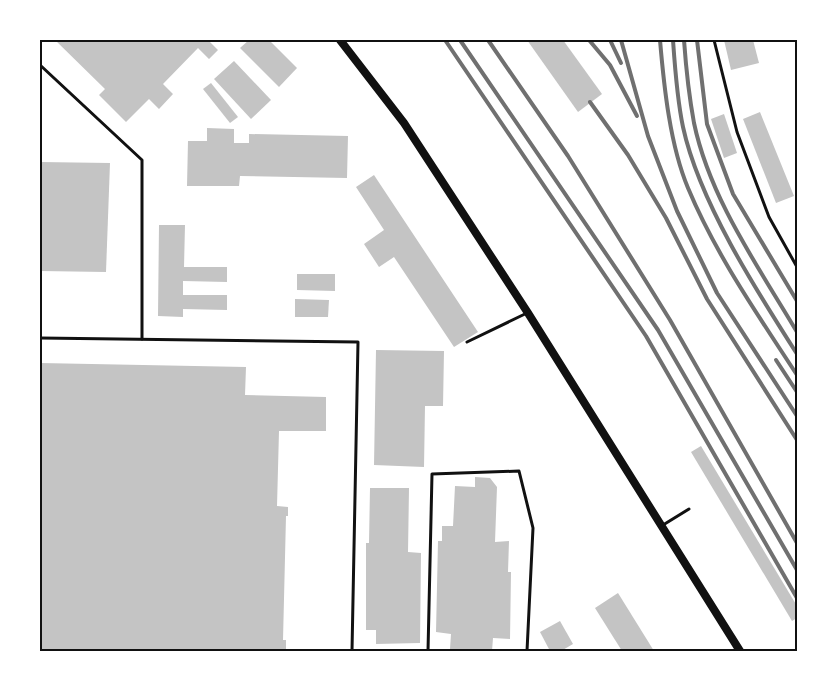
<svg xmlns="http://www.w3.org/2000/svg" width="837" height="691" font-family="'DM Sans',sans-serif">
  <rect width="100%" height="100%" fill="#fff"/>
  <g fill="#c4c4c4">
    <polygon points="55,40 208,40 218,50 209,59 198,48 163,84 173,94 159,109 149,99 126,122 99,95 105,89"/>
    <polygon points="249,40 269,40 297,68 279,87 240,48"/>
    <polygon points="527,40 563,40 602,94 578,112"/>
    <polygon points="724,40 753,40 759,63 731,70"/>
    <polygon points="234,61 271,100 251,119 214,79"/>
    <polygon points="211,83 238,117 230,123 203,89"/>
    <polygon points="760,112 794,196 776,203 743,119"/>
    <polygon points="724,114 737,153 724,158 711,119"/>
    <polygon points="207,128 234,129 234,143 249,143 249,134 348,136 347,178 240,176 239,186 187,186 188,141 207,141"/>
    <polygon points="40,162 110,163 106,272 40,271"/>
    <polygon points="374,175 478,332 454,347 394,257 379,267 364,244 384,230 356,187"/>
    <polygon points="159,225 185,225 184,267 227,267 227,282 183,281 183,295 227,295 227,310 183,309 183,317 158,316"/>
    <polygon points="297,274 335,274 335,291 297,290"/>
    <polygon points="295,299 329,300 328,317 295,317"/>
    <polygon points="376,350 444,351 443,406 425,406 424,467 374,465"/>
    <polygon points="40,363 246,367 245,395 326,397 326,431 279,431 277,506 288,507 288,516 286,516 283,640 286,640 286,650 40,651"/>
    <polygon points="701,446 797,606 797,618 792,621 691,452"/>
    <polygon points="475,477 490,478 497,487 495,542 509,541 508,572 511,572 510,639 493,638 492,651 450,649 451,634 436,632 438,541 442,541 442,526 453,526 455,486 475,487"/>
    <polygon points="370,488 409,488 408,552 421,553 420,643 376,644 376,630 366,630 366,543 369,543"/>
    <polygon points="618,593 654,651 622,651 595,608"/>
    <polygon points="560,621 573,644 561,651 550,651 540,632"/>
  </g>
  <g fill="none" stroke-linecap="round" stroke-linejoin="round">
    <g stroke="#111" stroke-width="3">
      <polyline points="714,40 737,132 769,217 797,267"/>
      <polyline points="40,65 142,160 142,339"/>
      <polyline points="40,338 358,342 352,651"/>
      <polyline points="467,342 527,313"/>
      <polyline points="663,525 689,509"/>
      <polyline points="428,651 432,474 519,471 533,528 527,651"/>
    </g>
    <polyline stroke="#111" stroke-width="8" points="340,40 404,123 528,313 740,651"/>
    <g stroke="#707070" stroke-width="4">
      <polyline points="445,40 646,336 797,598"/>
      <polyline points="460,40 658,330 797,570"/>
      <polyline points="488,40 568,156 670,320 797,543"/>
      <polyline points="589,40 610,65 637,116"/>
      <polyline points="610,40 621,63"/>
      <polyline points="621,40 648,136 677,211 717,293 797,416"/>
      <path d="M660,40C664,87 670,145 688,188C716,255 758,315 797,375"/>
      <path d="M673,40C675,69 677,99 683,127C699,201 756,290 797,354"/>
      <path d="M684,40C686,68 689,96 694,123C710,199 758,266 797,332"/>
      <polyline points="697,40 707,124 733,194 797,301"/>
      <polyline points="590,102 628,155 666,218 707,299 797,440"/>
      <polyline points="776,360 797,392"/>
    </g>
  </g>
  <rect width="837" height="691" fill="none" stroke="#ffffff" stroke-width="82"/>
  <rect x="41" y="41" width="755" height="609" fill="none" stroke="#111" stroke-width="2"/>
</svg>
